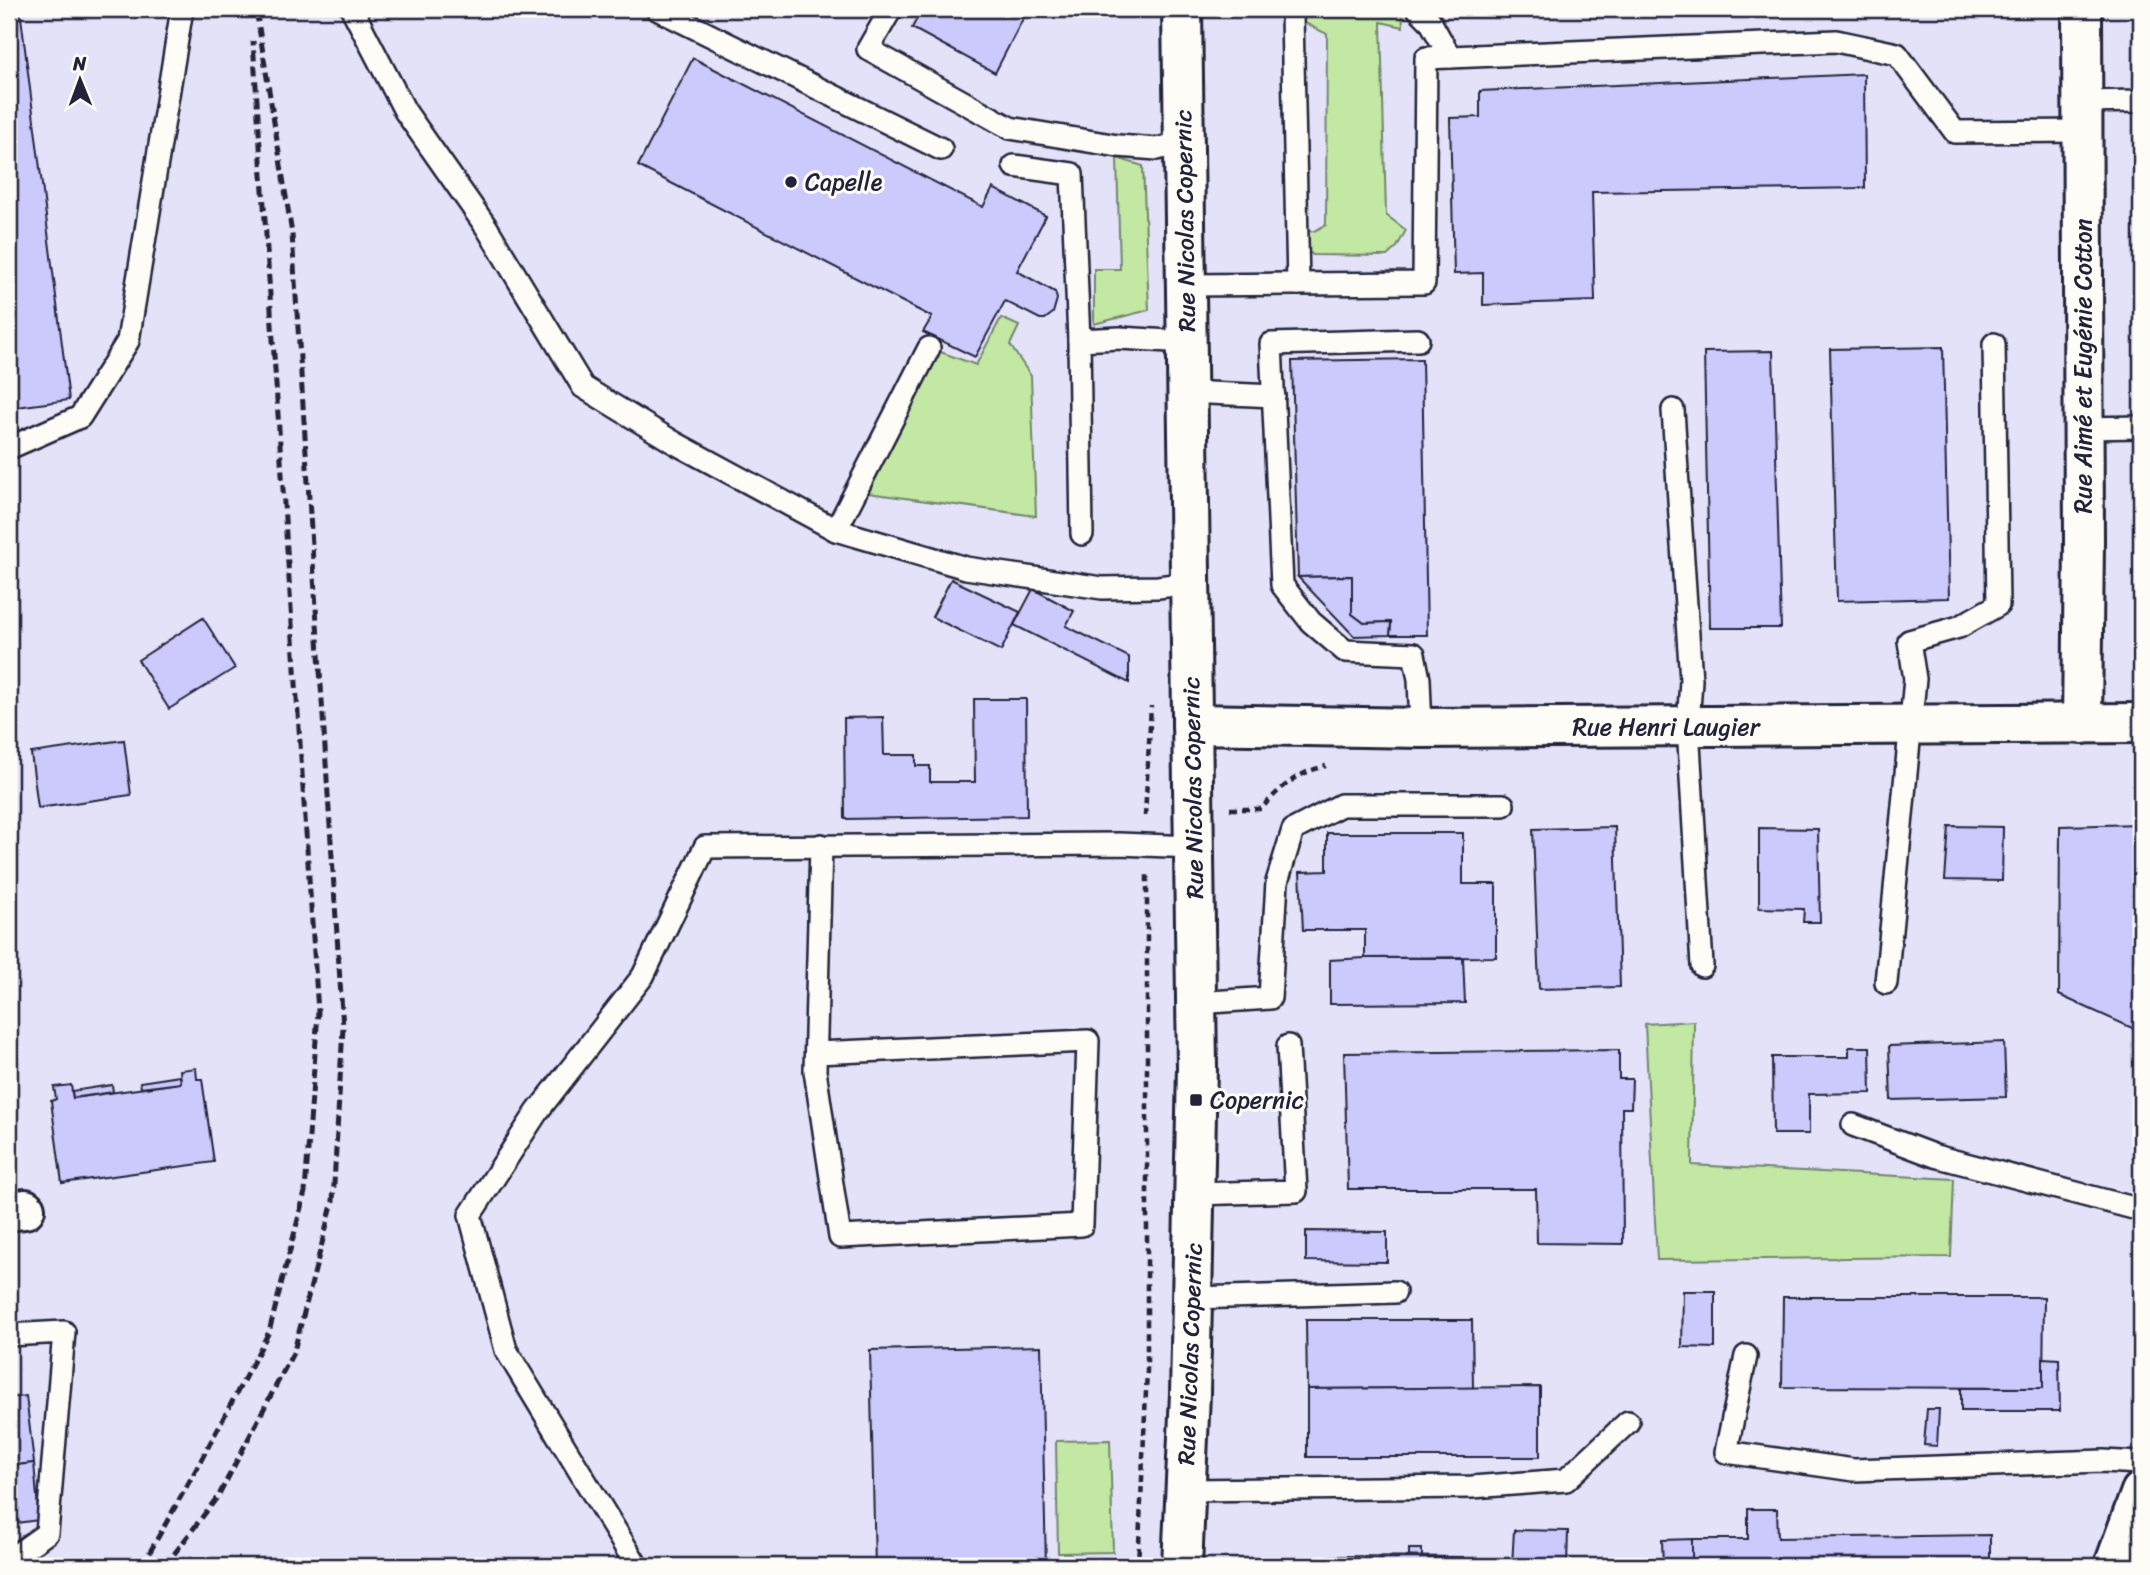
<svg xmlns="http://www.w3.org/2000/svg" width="2150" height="1575" font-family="Sriracha,sans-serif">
  <rect width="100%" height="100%" fill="#eeedf8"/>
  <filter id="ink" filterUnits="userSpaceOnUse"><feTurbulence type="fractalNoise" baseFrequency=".0143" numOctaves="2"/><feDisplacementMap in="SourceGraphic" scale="14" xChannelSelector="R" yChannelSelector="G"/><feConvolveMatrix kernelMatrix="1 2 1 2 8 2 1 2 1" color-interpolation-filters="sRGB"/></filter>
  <g filter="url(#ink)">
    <rect fill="#e4e2f9" x="9" y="9" width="2132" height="1557"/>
    <g fill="#c2e8a3" stroke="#72856f" stroke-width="2">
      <polygon points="1307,9 1402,10 1403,27 1381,22 1386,215 1406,230 1397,247 1387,256 1313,255 1305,249 1305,232 1314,231 1326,225 1327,34 1299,20"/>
      <polygon points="1117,158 1143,166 1149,310 1094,324 1094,269 1120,269"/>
      <polygon points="1001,318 1019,326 1010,345 1031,376 1036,516 868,493 938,351 976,365"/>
      <polygon points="1694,1021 1692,1165 1954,1179 1951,1257 1657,1260 1645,1024"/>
      <polygon points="1110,1440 1113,1552 1058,1553 1056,1441"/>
      <polygon points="1107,1558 1107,1566 1053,1566 1053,1559"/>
    </g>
    <g fill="#ccc9fc" stroke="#22223b" stroke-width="2">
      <polygon points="9,9 20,9 69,400 9,408"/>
      <polygon points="922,9 1028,9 995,73 912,28"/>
      <polygon points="693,58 983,207 993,188 1046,216 1017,271 1055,292 1057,299 1053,313 1045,319 1040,319 1005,301 975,357 923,332 932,317 638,166"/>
      <polygon points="1864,74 1865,188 1592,192 1595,301 1483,305 1483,273 1454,274 1450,118 1480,117 1480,91"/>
      <polygon points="1943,347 1949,598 1837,601 1830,349"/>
      <polygon points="1773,351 1781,628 1710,628 1704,352"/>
      <polygon points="1422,359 1427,635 1390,635 1391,622 1364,623 1352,614 1352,576 1298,577 1292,361"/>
      <polygon points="1352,576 1352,614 1364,623 1391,622 1390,635 1354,636 1298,577"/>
      <polygon points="951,579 1020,612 1001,651 932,617"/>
      <polygon points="1033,589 1074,611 1066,626 1129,657 1129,683 1014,625"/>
      <polygon points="203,618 235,668 169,709 138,660"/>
      <polygon points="974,699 1026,699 1027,816 845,819 844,718 883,717 884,755 916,755 916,766 930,766 930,782 975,782"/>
      <polygon points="124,740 131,795 38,808 31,753"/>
      <polygon points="2141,824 2141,1032 2059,995 2060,826"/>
      <polygon points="1949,826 2003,827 2002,881 1945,880"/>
      <polygon points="1615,827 1620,987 1539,989 1533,829"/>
      <polygon points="1759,828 1818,829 1820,922 1803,922 1804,909 1759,908"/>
      <polygon points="1327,833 1463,833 1463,884 1496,884 1496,957 1365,958 1365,930 1303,930 1300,872 1327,871"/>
      <polygon points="1365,958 1463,958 1465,1003 1330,1004 1330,960"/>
      <polygon points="2004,1042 2006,1097 1891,1100 1889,1046"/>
      <polygon points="1849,1047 1870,1047 1871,1093 1809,1094 1809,1134 1773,1134 1772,1057 1849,1057"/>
      <polygon points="1619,1050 1619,1079 1632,1079 1631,1108 1622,1108 1623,1244 1537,1243 1536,1189 1348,1189 1344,1053"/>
      <polygon points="196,1068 197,1079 202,1079 214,1162 62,1183 51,1101 56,1099 54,1087 71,1085 73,1098 181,1083 180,1070"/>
      <polygon points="180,1076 181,1083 141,1088 140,1082"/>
      <polygon points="112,1085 113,1092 73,1098 72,1091"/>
      <polygon points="1306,1231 1387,1232 1387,1262 1306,1261"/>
      <polygon points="1683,1291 1715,1291 1715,1348 1682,1347"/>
      <polygon points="1783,1297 2044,1297 2043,1388 1782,1387"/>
      <polygon points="1306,1320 1472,1320 1473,1388 1307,1389"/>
      <polygon points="1041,1346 1046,1566 875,1566 870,1350"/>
      <polygon points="2043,1358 2059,1359 2060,1411 1961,1411 1961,1388 2043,1388"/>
      <polygon points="1540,1387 1540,1457 1307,1457 1307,1389"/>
      <polygon points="26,1396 34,1463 9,1466 9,1398"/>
      <polygon points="1927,1409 1939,1409 1937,1446 1924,1445"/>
      <polygon points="34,1463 39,1520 9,1524 9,1466"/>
      <polygon points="1748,1509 1777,1509 1778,1538 1990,1535 1990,1566 1692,1566 1692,1539 1748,1539"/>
      <polygon points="1514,1530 1568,1531 1567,1566 1512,1566"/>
      <polygon points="1692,1539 1692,1566 1663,1566 1662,1540"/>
      <rect x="1409" y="1549" width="13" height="8"/>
      <polygon points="1329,1556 1463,1557 1463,1566 1329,1566"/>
    </g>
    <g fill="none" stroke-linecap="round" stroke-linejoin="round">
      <g stroke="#22223b" stroke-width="26">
        <g id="lane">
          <polyline points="352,9 405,111 487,228 583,387 675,443 836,530"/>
          <polyline points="657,9 941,149"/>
          <polyline points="891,9 868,49 1010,128 1118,146 1157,149 1184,142"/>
          <polyline points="1296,9 1292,16 1298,284"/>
          <polyline points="1418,9 1430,21 1450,57"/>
          <polyline points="2082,102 2141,101"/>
          <polyline points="1014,166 1072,174 1079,340"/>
          <polyline points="1186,285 1424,283 1426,58 1836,41 1897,54 1955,132 2082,131"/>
          <polyline points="1418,340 1271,344 1282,585 1311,622 1345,651 1414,654 1419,679 1421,728"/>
          <polyline points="929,348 836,530 966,568 1102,588 1158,587 1190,583"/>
          <polyline points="1187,392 1274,396"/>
          <polyline points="1673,410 1691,680 1688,726 1702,966"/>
          <polyline points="2083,428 2141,427"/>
          <polyline points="9,448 80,417 128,341 182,9"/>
          <polyline points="1082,534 1079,340 1120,338 1186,342"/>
          <polyline points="1886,983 1915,679 1909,641 1959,627 1998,605 1994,344"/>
          <polyline points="1196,1003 1270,998 1277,882 1293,830 1341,805 1503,805"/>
          <polyline points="816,1053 1088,1041 1082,1225 840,1237 815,1071 821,845"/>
          <polyline points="1853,1125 1935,1156 2141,1210"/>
          <polyline points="1194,1194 1296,1191 1288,1046"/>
          <polyline points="1192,1298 1395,1292"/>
          <polyline points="9,1335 64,1332 47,1533 9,1560"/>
          <polyline points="1746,1356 1726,1452 1854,1470 2103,1461 2141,1463"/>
          <polyline points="1186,1490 1472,1487 1566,1480 1628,1422"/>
          <polyline points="637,1566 506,1350 470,1215 537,1112 643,976 705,847 1119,844 1193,847"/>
        </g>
      </g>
      <g stroke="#22223b" stroke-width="44">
        <g id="street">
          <polyline points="1182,9 1197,1067 1190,1394 1182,1566"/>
          <polyline points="2082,9 2084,542 2082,724"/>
          <polyline points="1192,724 1421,728 2141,723"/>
          <polyline points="9,1211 25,1209"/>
          <polyline points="2114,1566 2141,1492"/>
        </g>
      </g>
      <g stroke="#22223b" stroke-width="4.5" stroke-dasharray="7 5" stroke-linecap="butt">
        <path d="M1230,809H1261C1281,787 1296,773 1326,766"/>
        <polyline points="1145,816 1151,706"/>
        <polyline points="1138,1566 1147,1370 1147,874"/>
      </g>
      <use href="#lane" stroke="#fdfcf7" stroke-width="21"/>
      <use href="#street" stroke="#fdfcf7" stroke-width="38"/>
      <g stroke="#22223b" stroke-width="5" stroke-dasharray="10 5" stroke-linecap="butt">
        <polyline points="142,1566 198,1466 269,1332 305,1192 318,1012 253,41"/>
        <polyline points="165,1566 219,1495 294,1351 333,1201 343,1028 292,234 256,9"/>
      </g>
    </g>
  </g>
  <g fill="#22223b" stroke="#fdfcf7" stroke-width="2.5">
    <circle cx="791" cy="182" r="7"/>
    <rect x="1189" y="1093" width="14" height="14" rx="3.5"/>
  </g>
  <g text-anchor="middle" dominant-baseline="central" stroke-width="6" stroke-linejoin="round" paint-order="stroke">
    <g font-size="24" fill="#22223b" stroke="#fdfcf7" text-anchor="start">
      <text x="805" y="182">Capelle</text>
      <text x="1210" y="1100">Copernic</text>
    </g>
    <g font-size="24" fill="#22223b" stroke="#fdfcf7">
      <text transform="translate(1185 221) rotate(-91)">Rue Nicolas Copernic</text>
      <text transform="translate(2083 366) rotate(-90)">Rue Aimé et Eugénie Cotton</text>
      <text x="1666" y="727">Rue Henri Laugier</text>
      <text transform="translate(1193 788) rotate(-91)">Rue Nicolas Copernic</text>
      <text transform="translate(1190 1354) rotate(-88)">Rue Nicolas Copernic</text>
    </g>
  </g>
  <rect width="2150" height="1575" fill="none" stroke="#fdfcf7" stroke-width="35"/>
  <rect x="18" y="18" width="2115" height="1540" fill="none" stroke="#22223b" stroke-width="2.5" filter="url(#ink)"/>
  <g transform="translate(80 80) rotate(359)" stroke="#fdfcf7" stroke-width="5" paint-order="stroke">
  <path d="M0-5L12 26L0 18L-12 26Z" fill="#22223b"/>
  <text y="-10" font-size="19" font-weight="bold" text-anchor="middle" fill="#22223b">N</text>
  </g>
</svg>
